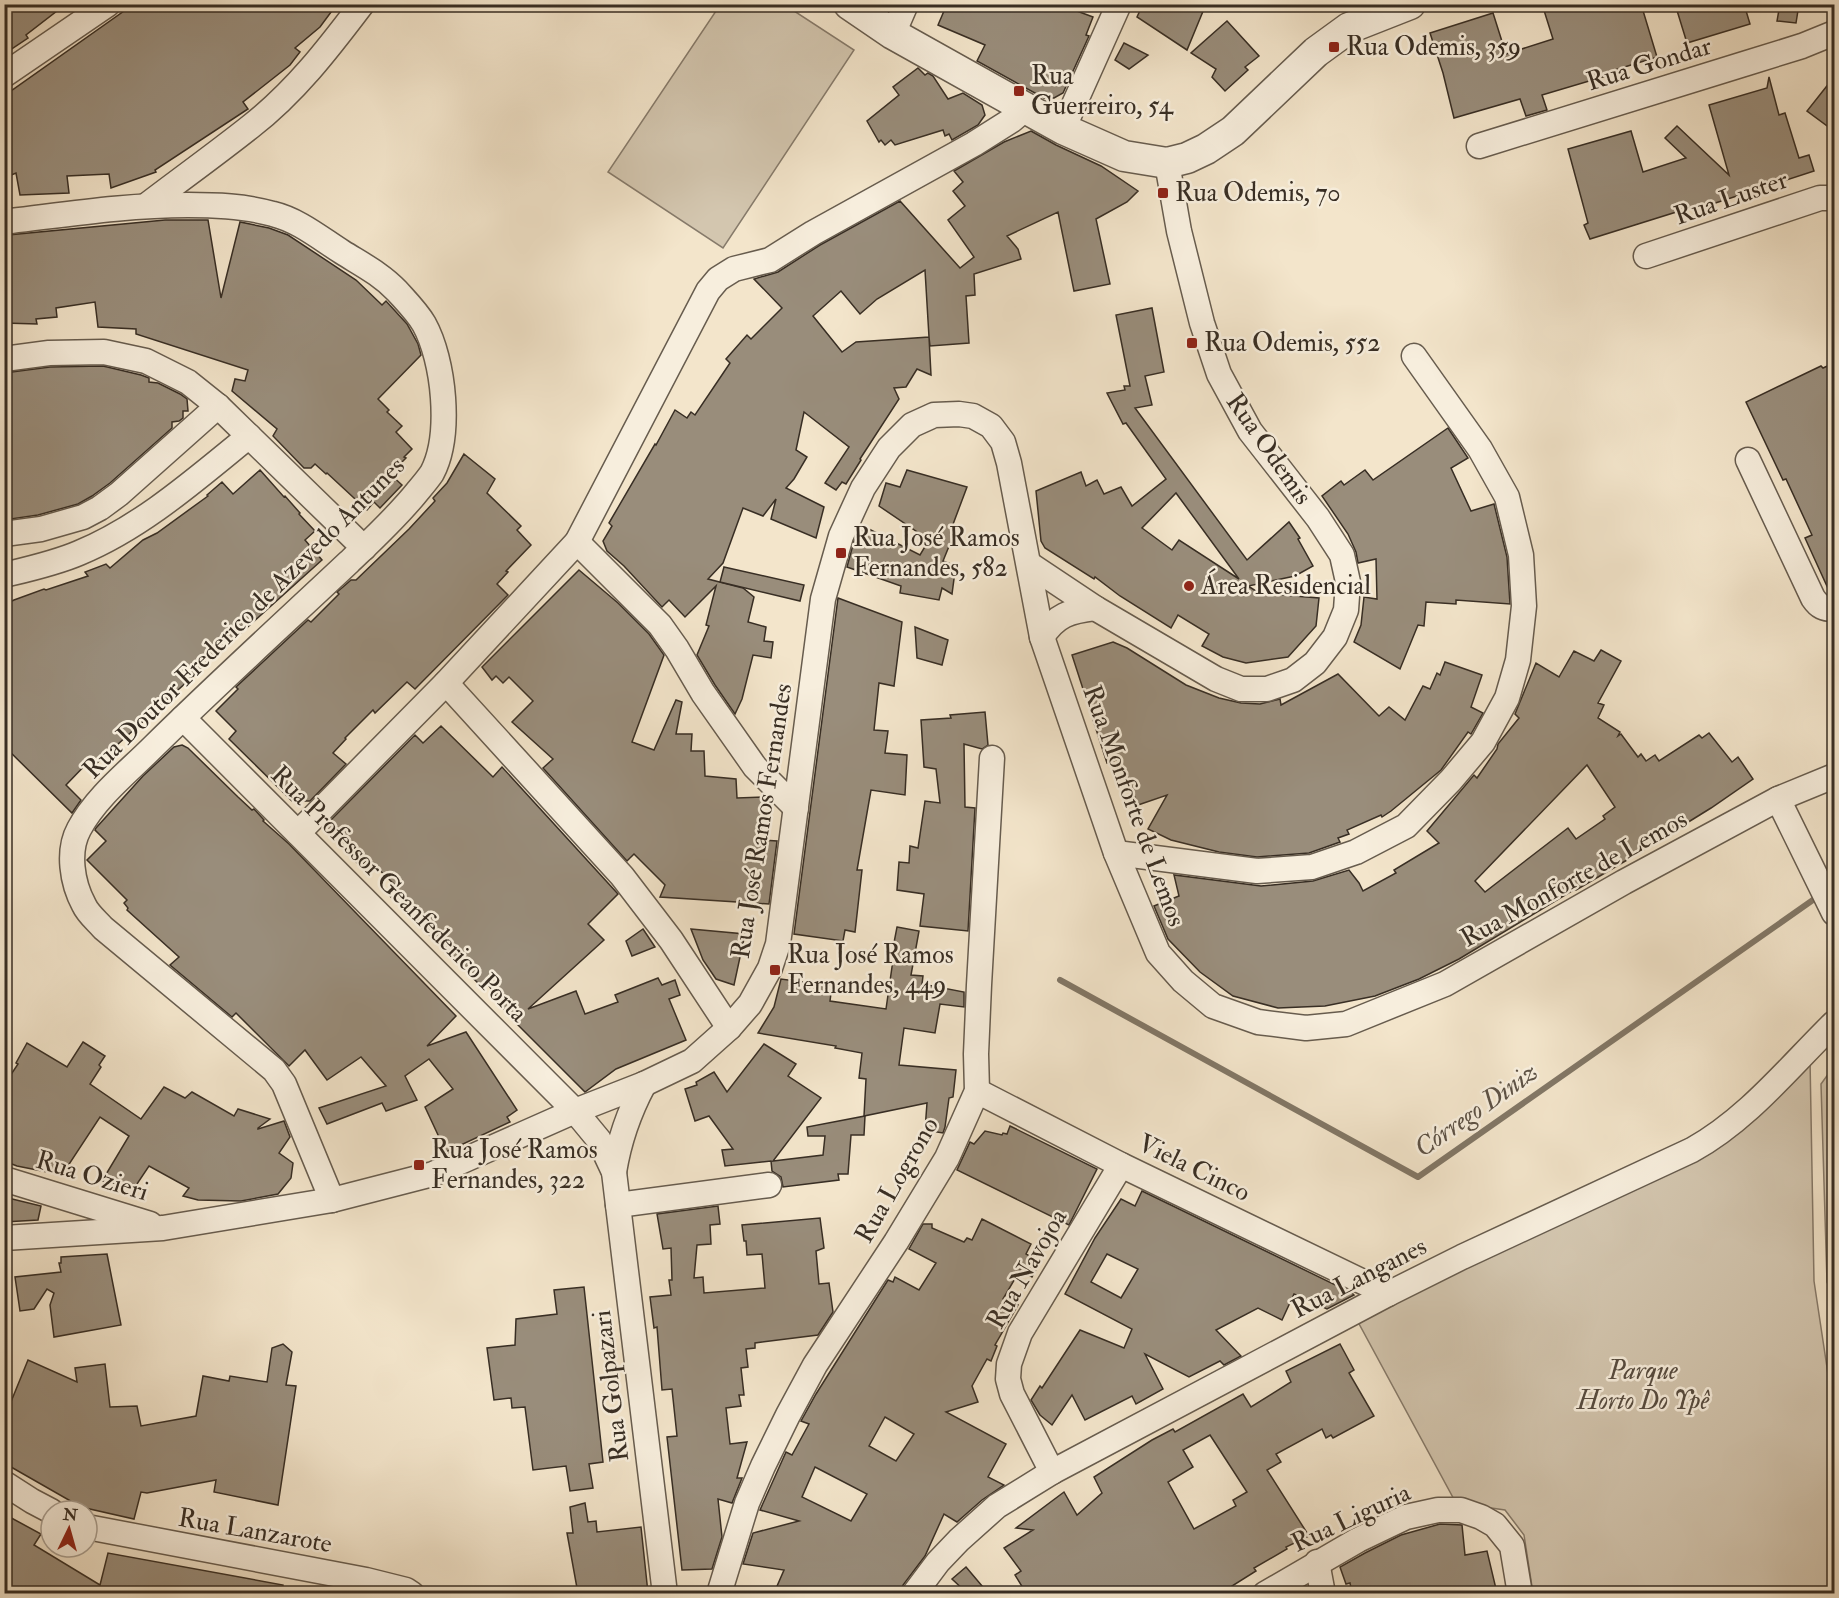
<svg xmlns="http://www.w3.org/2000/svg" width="1839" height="1598" font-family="'IM FELL Double Pica',serif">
  <rect width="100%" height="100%" fill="#f3e5cb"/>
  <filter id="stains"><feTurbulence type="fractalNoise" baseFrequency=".00333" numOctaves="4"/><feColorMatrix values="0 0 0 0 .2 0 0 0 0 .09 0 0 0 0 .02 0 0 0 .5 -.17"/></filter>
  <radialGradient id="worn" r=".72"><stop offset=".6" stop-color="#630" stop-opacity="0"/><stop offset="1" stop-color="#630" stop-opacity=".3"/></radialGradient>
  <g fill="#d3c6af" stroke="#867a6a" stroke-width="1.5">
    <polygon points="720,5 785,5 854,50 723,248 608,172"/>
    <polygon points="1810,1059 1814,1281 1834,1414 1834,1593 1533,1593 1524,1535 1505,1510 1456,1503 1357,1320 1711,1145"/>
    <polygon points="1834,1066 1834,1298 1827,1282 1821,1084"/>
  </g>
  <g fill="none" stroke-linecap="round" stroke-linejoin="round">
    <polyline stroke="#827766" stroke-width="6" points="1060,980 1418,1177 1820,895"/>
  </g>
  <g fill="#998d7b" stroke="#382e24" stroke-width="1.5" fill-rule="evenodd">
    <polygon points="4,4 66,4 26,35 28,38 4,54"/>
    <polygon points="134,4 337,4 320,27 295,48 300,52 290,65 243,102 248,109 155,170 156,172 111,188 109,174 67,176 69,193 20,195 16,173 4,178 4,96"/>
    <polygon points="947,4 1058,4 1093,17 1086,35 1089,36 1063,93 1054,98 1044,98 977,61 985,45 938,25"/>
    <polygon points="1143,4 1206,4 1187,50 1137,17"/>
    <polygon points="1542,4 1641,4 1657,57 1605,73 1606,76 1542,95 1547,110 1526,116 1520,99 1454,118 1443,73 1430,33 1493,13 1506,54 1553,39"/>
    <polygon points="1675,4 1744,4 1750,24 1687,43"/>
    <polygon points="1780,4 1799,4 1796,23 1777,21"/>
    <polygon points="1227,21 1259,56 1245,67 1248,70 1225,91 1212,77 1216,69 1191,53"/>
    <polygon points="1124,43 1148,55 1129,69 1115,60"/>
    <polygon points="918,68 925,75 928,73 933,76 948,99 963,93 982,105 985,115 978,125 952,140 949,134 945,136 943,130 895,145 891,140 885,145 881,140 879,142 867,121 899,95 893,87"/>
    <polygon points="1769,77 1779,115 1785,113 1799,158 1809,155 1814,171 1703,207 1702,204 1590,239 1584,225 1588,223 1568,149 1631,131 1643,172 1686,158 1665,138 1677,126 1729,175 1709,105 1767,88"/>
    <polygon points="1834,77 1834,131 1807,111"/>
    <path d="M1031,131L1056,145L1101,166L1138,191L1127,202L1096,219L1110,284L1074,291L1058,212L1007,236L1018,249L1021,259L974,274L975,295L966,296L969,343L930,346L929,337L931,375L917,369L906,387L894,388L899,399L860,459L861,460L846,484L842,482L836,490L825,483L849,447L804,412L796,450L807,457L794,479L786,488L824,507L816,538L771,519L776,499L763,516L743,508L723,563L708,579L743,588L754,597L748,622L766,627L764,641L773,642L771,658L753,655L742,699L735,714L715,685L697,655L709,626L706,625L716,586L685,617L669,600L662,607L624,566L607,551L603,541L612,526L609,523L655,444L656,445L675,410L687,418L691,412L695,415L730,363L726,359L747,335L751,339L782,308L754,279L778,272L820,245L900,201L960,268L974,257L948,220L965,206L953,191L963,182L954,171L1004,142ZM925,270L929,337L856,342L842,352L813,316L841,291L860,314L877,299Z"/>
    <polygon points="165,220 208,220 221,298 240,222 269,228 288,235 356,280 382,305 386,301 407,324 418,344 421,355 378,399 389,410 387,412 402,426 396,432 412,449 404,457 406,458 390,474 402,485 380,508 374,502 367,510 327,473 326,474 315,464 311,468 304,468 273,436 277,429 232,391 235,379 245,381 248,370 136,334 136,329 98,327 95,302 56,308 57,317 36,319 37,324 4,323 4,248 10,248 8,235"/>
    <path d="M1152,308L1164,372L1145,376L1152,405L1135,408L1247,560L1289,522L1300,538L1298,539L1313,566L1295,576L1248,586L1259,593L1319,598L1316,626L1288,657L1246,663L1223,657L1202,646L1209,634L1178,615L1171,628L1120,596L1095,577L1094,579L1045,548L1041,541L1036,491L1081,472L1086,486L1097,480L1104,494L1121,487L1132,506L1166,479L1126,423L1123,424L1107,393L1125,390L1124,386H1130L1116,315ZM1176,493L1239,579L1179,540L1172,550L1142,528Z"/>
    <polygon points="1834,363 1834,595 1831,595 1805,538 1812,535 1786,479 1783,480 1746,402 1821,366 1823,368"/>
    <polygon points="103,366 141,375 149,378 149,382 158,383 180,394 187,399 188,411 183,411 183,418 179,421 172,422 172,428 110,483 92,496 78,504 38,515 4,520 4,373 50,367"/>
    <polygon points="1448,428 1468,458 1451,468 1471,511 1494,504 1507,557 1510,604 1456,600 1456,604 1426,602 1424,626 1418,625 1400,669 1354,642 1361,625 1364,597 1377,599 1376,559 1358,563 1356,552 1348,534 1322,496 1341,481 1344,485 1365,470 1373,480"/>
    <polygon points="464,454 495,479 487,493 521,526 517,530 531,545 506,571 508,572 497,584 508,595 415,689 407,682 375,713 373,710 345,738 346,739 333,753 346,764 310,801 292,801 229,739 236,731 216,711 238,689 236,687 308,620 311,622 339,594 337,592 343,587 351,580 356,580 409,529 435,501 433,498 447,483"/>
    <polygon points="260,470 284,497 285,496 300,513 299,514 315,531 305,540 322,560 97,763 92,758 66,785 81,800 72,813 4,746 4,605 14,600 44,589 46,590 88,576 85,572 106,564 110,568 143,540 157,533 208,496 207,495 222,482 233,494"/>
    <polygon points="907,470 967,487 952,527 956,529 943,561 958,567 954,579 952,594 942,588 939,600 900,593 901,586 847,567 854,541 863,526 920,555 929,540 879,506 886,483 900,487"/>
    <polygon points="724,567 804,585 800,601 720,582"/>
    <polygon points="579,570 618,603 649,634 664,655 632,742 654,750 676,700 682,702 676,734 692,734 691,751 704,751 705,776 736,779 737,798 763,797 761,840 777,841 769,904 660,897 665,885 634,854 627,861 543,768 553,759 512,722 533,701 509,677 503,683 496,676 492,680 482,667"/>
    <polygon points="838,598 902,622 894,686 879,683 874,730 888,731 885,753 907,755 905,795 871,790 857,870 862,870 855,932 845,930 843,941 794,934"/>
    <polygon points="915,627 948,640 942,665 917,658"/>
    <polygon points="1113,642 1127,648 1186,685 1219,698 1241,703 1260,704 1280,699 1281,705 1338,674 1379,716 1389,707 1405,720 1423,686 1430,689 1437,673 1440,675 1445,662 1482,675 1471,707 1483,713 1471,734 1468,732 1441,770 1391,811 1382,817 1381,815 1347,830 1349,834 1338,838 1340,842 1309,853 1257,857 1219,852 1171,840 1148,829 1167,795 1138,805 1119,759 1107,763 1072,655"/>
    <path d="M1601,650L1621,661L1598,703L1604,705L1598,718L1620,732L1618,736L1621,734L1638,757L1641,754L1646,761L1655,755L1659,761L1699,735L1702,738L1709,733L1732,762L1738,757L1753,779L1711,808L1627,860L1576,890L1575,889L1459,959L1419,979L1375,996L1325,1006L1278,1008L1233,996L1200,972L1168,939L1154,906L1179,896L1174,875L1261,886L1313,881L1349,870L1359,883L1363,891L1396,873L1394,870L1439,843L1427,831L1474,775L1477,778L1497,749L1498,744L1519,718L1515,714L1536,663L1559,677L1574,651L1594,661ZM1587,765L1615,807L1603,816L1605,819L1576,839L1568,828L1485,892L1475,881Z"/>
    <polygon points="985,712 988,745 982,749 964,744 965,807 975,808 968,931 920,926 924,894 897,890 899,862 909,863 910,846 918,848 925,801 940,803 936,769 924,767 921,720 951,718 950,715"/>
    <polygon points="441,726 493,777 502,767 618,894 588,924 604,940 528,1009 576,991 585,1014 618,1002 615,995 658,978 662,985 675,980 680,995 669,999 686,1040 616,1069 585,1092 510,1017 512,1016 504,1009 488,984 483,988 388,894 396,886 368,859 360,866 323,828 415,735 423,743"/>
    <polygon points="182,745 188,748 238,797 252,810 254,809 264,820 263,821 289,844 456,1016 427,1046 466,1032 517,1110 507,1117 510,1122 446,1152 425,1107 453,1089 429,1059 405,1076 417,1100 386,1111 382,1103 327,1124 319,1108 386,1086 361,1057 327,1080 305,1050 289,1066 236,1013 232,1017 170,965 179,957 127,910 128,908 124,903 127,900 87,860 106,841 95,830 96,828 143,776 174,747"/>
    <polygon points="897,927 919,931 911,975 923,976 922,984 964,992 964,1007 940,1004 935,1033 904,1028 899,1065 956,1070 953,1097 949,1098 945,1127 943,1133 925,1130 927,1103 864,1116 866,1079 859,1078 862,1053 835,1048 836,1046 758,1033 774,1007 781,979 832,986 830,1001 886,1009 894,953 892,953"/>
    <polygon points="643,929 655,947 632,956 626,941"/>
    <polygon points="691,929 745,934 734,985 716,979 703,960"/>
    <polygon points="83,1042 105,1056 99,1065 101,1067 90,1084 141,1119 164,1087 185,1098 192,1092 234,1116 238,1109 270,1119 258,1128 258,1129 284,1121 290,1137 279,1153 293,1163 291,1178 278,1194 241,1201 198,1200 183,1196 189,1188 149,1166 135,1187 102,1181 129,1136 100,1117 62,1175 17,1166 4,1161 4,1085 18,1064 16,1063 27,1043 67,1067"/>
    <polygon points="764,1044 796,1064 788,1076 821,1098 773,1161 823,1155 825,1136 808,1136 807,1127 865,1116 864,1135 851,1135 848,1174 838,1174 839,1180 783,1187 781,1177 772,1171 771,1161 725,1166 722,1150 733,1149 709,1116 695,1121 685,1089 697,1085 696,1082 714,1072 727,1092"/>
    <polygon points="1010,1126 1097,1169 1069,1225 957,1170 970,1142 974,1144 985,1131 1002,1135 1003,1133 1007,1134"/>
    <path d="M1142,1191L1352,1293L1354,1295L1327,1309L1294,1294L1282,1320L1258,1308L1216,1330L1241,1356L1224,1365L1220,1361L1189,1377L1145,1354L1163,1389L1136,1404L1132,1396L1085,1420L1072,1395L1052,1425L1040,1415L1031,1400L1040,1386L1042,1388L1080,1330L1124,1348L1132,1329L1065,1294L1095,1238L1121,1199L1135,1206ZM1107,1254L1138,1269L1121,1298L1091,1282Z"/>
    <polygon points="4,1197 41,1206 38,1220 4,1222"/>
    <polygon points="718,1206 720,1224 710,1225 711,1244 697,1245 694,1278 703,1277 704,1293 765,1288 762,1254 747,1255 746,1241 744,1241 742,1225 820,1218 824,1248 816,1251 819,1284 829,1283 833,1312 818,1335 755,1343 755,1348 746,1349 748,1367 741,1368 744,1395 739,1395 741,1406 726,1408 730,1444 747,1442 737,1478 742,1478 732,1503 718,1499 722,1537 712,1569 682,1570 667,1437 677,1436 672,1389 662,1390 657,1327 654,1328 650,1297 671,1295 669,1280 672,1280 671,1248 663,1249 657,1214"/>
    <path d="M982,1219L1031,1244L1026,1254L1040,1262L1032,1277L1020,1270L1003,1299L1018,1305L995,1345L997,1346L991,1361L987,1359L972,1386L978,1402L946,1412L1006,1444L988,1477L1004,1485L982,1500L957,1522L944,1514L925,1556L903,1585L900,1593H774L784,1570L743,1564L753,1533L799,1521L760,1510L786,1452L792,1455L809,1424L801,1421L816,1394L888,1280L893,1282L895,1277L919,1290L936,1263L909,1249L923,1224H932V1228L964,1242L967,1238L972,1240ZM885,1417L914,1434L896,1461L869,1446ZM815,1467L867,1494L851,1521L802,1497Z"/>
    <polygon points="107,1254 121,1325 54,1337 50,1305 54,1293 47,1289 34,1309 20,1311 15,1277 61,1272 59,1263 61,1263 61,1257"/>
    <polygon points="584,1287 603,1462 589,1464 593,1488 570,1491 566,1466 533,1470 525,1407 512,1408 511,1398 494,1400 487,1348 515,1345 516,1319 557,1314 554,1290"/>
    <polygon points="283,1344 292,1352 286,1385 296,1386 278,1505 214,1492 216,1480 147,1493 141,1492 134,1519 81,1507 4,1463 4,1419 28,1360 77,1382 75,1368 105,1364 110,1407 137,1406 141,1426 196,1416 203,1376 229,1381 230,1376 267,1382 272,1348"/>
    <path d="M1340,1344L1354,1370L1349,1373L1374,1416L1333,1438L1331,1435L1326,1438L1322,1429L1276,1454L1281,1462L1267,1470L1309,1536L1286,1547L1287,1549L1254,1568L1256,1571L1221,1593H1026L1015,1575L1021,1571L1004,1548L1033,1530L1016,1528L1064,1492L1077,1515L1102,1493L1094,1477L1152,1440L1173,1429L1175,1432L1243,1394L1251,1407L1291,1382L1286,1371ZM1210,1435L1247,1492L1233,1500L1236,1506L1194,1529L1168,1482L1193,1467L1183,1450Z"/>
    <polygon points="585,1503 588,1522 596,1521 597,1532 641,1527 648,1593 582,1593 581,1587 577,1588 567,1533 573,1533 570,1507"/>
    <polygon points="4,1514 41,1534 34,1545 100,1585 108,1553 283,1585 282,1593 236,1593 212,1589 211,1593 4,1593"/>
    <polygon points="1440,1524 1462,1525 1465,1555 1487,1551 1497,1593 1352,1593 1350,1583 1346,1584 1340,1567 1365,1553 1401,1535"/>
    <polygon points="966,1567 988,1593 967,1593 952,1579"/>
  </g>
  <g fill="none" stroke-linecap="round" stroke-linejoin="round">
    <g stroke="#675c4e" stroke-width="27">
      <g id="minor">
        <polyline points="893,34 906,4"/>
        <polyline points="4,75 108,4"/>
        <polyline points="1063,129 1119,4"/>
        <polyline points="1479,146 1744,64 1802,46 1834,33"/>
        <path d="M147,205C181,179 216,154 250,127C295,92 328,49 362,4"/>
        <path d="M4,220L11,221C70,214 128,205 188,205C216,205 245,206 273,214C298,220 320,238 342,252C361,264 381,274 397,291C406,301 417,312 424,324C444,360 452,435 432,473C428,479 422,486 417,492C397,517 372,540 349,562C283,624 217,684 153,747C128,772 96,797 79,829C67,851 72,883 84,905C88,914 97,921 103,928L274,1070L284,1084L332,1200"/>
        <polyline points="1646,256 1820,198 1834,198"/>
        <polyline points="4,359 49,353 104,352 146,361 188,382 218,406 364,548"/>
        <path d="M1748,460L1813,598C1819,607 1824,609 1834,609"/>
        <polyline points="4,534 41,529 83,517 100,508 119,494 218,406"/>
        <polyline points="577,542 660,625 677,649 703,693 755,767 796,808"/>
        <polyline points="1029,564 1095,608 1216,679 1241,689 1267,689 1293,680 1315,663 1335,637 1346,610 1348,582 1342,555 1318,518 1250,431 1219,374 1202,323 1179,231 1167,163"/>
        <path d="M4,575C29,569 56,563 79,553C142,527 196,479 249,436"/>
        <path d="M1042,637C1056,615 1070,611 1095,608"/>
        <polyline points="446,683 622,876 671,940 729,1028"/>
        <polyline points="183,718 575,1111 599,1140 614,1172 665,1594"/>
        <polyline points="1778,799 1834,913"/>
        <polyline points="298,833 446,683 577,542 708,291 718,279 734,269 770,260 813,233 974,144 1012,120 1025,109"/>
        <polyline points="1116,853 1257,871 1312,867 1356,852 1406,826 1451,780 1483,742 1507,698 1518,660 1524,606 1521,555 1507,497 1480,449 1414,356"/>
        <polyline points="977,1091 1121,1165 1388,1294"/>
        <path d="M614,1172C619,1141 629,1112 644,1084"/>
        <polyline points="4,1179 150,1224"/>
        <polyline points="618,1205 769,1185"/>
        <polyline points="4,1238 163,1228 332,1200 433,1174 575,1111 644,1084 692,1061 729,1028 750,1004 770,968 778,944 823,599 841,536 863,488 889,448 912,425 934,415 959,414 973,416 991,426 1003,442 1009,463 1042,637 1116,853 1158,953 1183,981 1213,1006 1258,1022 1306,1028 1346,1024 1445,984 1624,882 1778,799 1834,776"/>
        <polyline points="1052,1472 1012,1394 1008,1379 1009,1364 1020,1333 1121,1165"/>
        <polyline points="4,1483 32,1501 51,1511"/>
        <polyline points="87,1527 366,1580 406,1590 412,1594"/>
        <polyline points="1317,1562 1323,1594"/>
        <polyline points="719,1594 747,1503 763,1466 788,1415 815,1365 896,1242 947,1158 977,1091 976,1054 979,985 992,758"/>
        <path d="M914,1594L938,1562L959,1540L997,1506L1052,1472L1388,1294L1462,1257L1692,1150C1748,1119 1789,1067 1834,1023"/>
        <polyline points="1265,1594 1358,1540 1406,1517 1438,1510 1461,1510 1481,1517 1495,1525 1512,1546 1520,1594"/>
      </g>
    </g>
    <g stroke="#675c4e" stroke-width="33">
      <polyline id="tertiary" points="849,4 893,34 1063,129 1124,156 1167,163 1187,158 1206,149 1233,131 1316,52 1349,28 1410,4"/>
    </g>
    <use href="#minor" stroke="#f7eedd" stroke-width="24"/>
    <use href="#tertiary" stroke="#f7eedd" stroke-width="30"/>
  </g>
  <g fill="#8f2418" stroke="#f7eedd" stroke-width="2">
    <rect x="1328" y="41" width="12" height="12" rx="3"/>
    <rect x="1013" y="85" width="12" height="12" rx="3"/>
    <rect x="1157" y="187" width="12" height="12" rx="3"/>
    <rect x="1186" y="337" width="12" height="12" rx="3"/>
    <rect x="835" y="547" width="12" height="12" rx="3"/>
    <circle cx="1189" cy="586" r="6"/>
    <rect x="769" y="964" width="12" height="12" rx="3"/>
    <rect x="413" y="1159" width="12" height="12" rx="3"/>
  </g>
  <g text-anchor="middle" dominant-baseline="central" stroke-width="5" stroke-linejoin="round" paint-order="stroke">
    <g font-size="26" fill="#382e24" stroke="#f7eedd" text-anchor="start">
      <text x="1346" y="47">Rua Odemis, 359</text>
      <text x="1031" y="76">Rua<tspan x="1031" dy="30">Guerreiro, 54</tspan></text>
      <text x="1175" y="193">Rua Odemis, 70</text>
      <text x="1204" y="343">Rua Odemis, 552</text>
      <text x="853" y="538">Rua José Ramos<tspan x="853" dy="30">Fernandes, 582</tspan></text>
      <text x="1201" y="586">Área Residencial</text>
      <text x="787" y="955">Rua José Ramos<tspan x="787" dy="30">Fernandes, 449</tspan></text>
      <text x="431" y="1150">Rua José Ramos<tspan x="431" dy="30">Fernandes, 322</tspan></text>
    </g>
    <g font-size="26" fill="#382e24" stroke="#f7eedd">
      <text transform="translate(1649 64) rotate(-17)">Rua Gondar</text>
      <text transform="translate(1731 198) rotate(-19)">Rua Luster</text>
      <text transform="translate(1269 449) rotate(55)">Rua Odemis</text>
      <text transform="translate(244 618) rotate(-45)">Rua Doutor Frederico de Azevedo Antunes</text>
      <text transform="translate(1134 806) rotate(70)">Rua Monforte de Lemos</text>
      <text transform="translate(762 821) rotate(-81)">Rua José Ramos Fernandes</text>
      <text transform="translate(1574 879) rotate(-29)">Rua Monforte de Lemos</text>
      <text transform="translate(399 894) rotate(45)">Rua Professor Geanfederico Porta</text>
      <text transform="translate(1194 1168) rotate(26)">Viela Cinco</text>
      <text transform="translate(92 1176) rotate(17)">Rua Ozieri</text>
      <text transform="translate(897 1180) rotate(-60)">Rua Logrono</text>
      <text transform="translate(1027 1269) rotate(-60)">Rua Navojoa</text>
      <text transform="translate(1359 1278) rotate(-27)">Rua Langanes</text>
      <text transform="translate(611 1386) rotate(-97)">Rua Golpazari</text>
      <text transform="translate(1351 1518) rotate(-25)">Rua Liguria</text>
      <text transform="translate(255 1531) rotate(10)">Rua Lanzarote</text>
    </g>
    <g font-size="26" font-style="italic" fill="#574c40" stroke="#f7eedd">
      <text x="1643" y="1371">Parque<tspan x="1643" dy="30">Horto Do Ypê</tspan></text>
    </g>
    <g font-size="27" font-style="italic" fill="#5d5245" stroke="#f7eedd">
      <text transform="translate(1476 1110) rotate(-35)">Córrego Diniz</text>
    </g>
  </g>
  <rect width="1839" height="1598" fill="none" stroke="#f3e5cb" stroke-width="24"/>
  <rect x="6" y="6" width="1827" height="1586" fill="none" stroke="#382e24" stroke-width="3"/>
  <rect x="12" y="12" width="1815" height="1574" fill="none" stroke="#382e24" stroke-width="1.5"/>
  <g transform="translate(69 1529) rotate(5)"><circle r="28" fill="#f7eedd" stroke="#aba193" stroke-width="1.5"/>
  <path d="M0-4.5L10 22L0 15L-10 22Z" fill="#8f2418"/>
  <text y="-9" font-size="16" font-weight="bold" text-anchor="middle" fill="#382e24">N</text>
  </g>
  <rect width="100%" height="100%" filter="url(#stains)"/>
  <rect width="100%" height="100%" fill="url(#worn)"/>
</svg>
